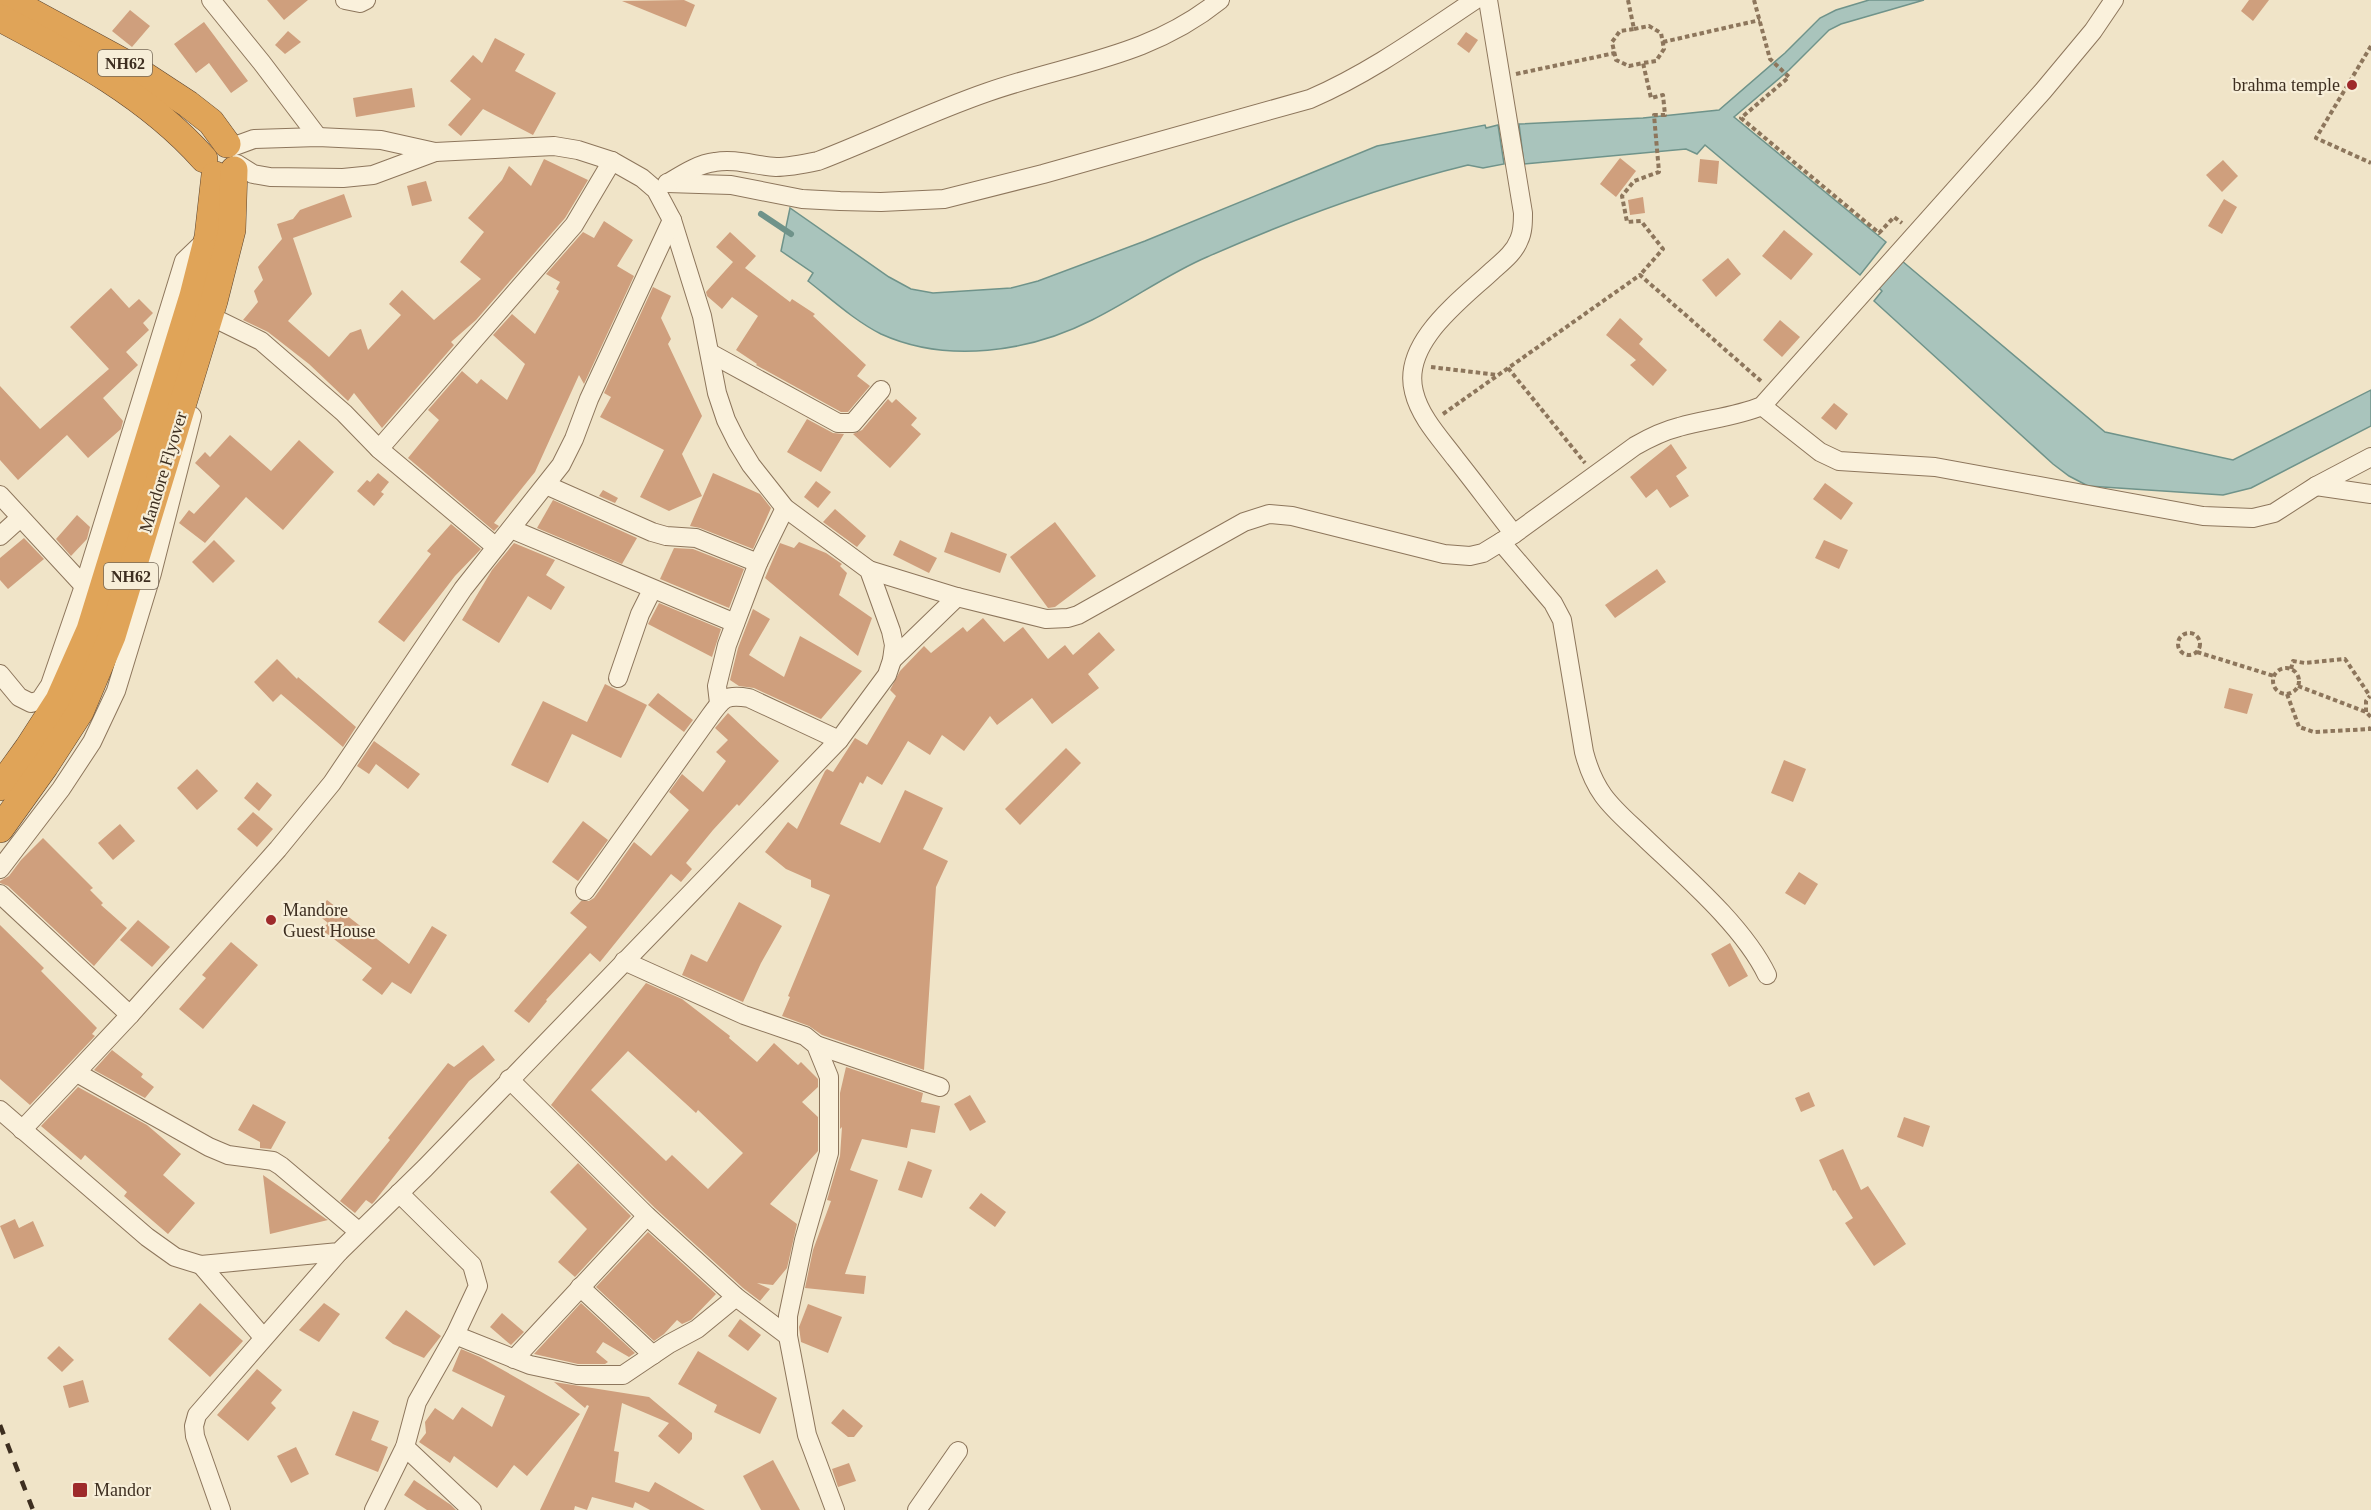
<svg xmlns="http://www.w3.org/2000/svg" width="2371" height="1510" font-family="'Times New Roman',serif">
  <rect width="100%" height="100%" fill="#f0e4c8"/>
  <g fill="#a9c4bc" stroke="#6f938a" stroke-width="1.5">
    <polygon points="1869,0 1924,0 1841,24 1829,30 1789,70 1734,117 1886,242 1860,275 1705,145 1697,154 1686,149 1524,164 1519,124 1643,118 1719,110 1785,53 1820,18 1836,10"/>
    <path d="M1485,125L1486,128L1498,125L1504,164L1483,168L1468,165C1378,187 1291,220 1207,257C1167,274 1131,301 1092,320C1029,352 947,364 881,334C855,321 831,299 808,281L813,273L781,251L790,208L889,277L911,289L933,293L1011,288L1038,281L1145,241L1377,146Z"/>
    <polygon points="1902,261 2105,432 2233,460 2371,390 2371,426 2251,488 2223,495 2088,486 2069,476 2053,464 1874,301 1882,291 1878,287"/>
  </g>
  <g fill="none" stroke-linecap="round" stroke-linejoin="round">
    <polyline stroke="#6f938a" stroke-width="6" points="761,214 791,234"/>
  </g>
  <g fill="#cf9f7d" fill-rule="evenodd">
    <polygon points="267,0 308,0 284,20"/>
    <polygon points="684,0 695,5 686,27 622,1"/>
    <polygon points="2249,0 2269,0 2253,21 2241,11"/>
    <polygon points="130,10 150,26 132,47 112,31"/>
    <polygon points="204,22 248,81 231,93 209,63 196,73 174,44"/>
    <polygon points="288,31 301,42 285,54 275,45"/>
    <polygon points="1466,32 1478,40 1469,53 1457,44"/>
    <polygon points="495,38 525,54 515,71 556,93 533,135 483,109 461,136 448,125 471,99 450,81 473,55 482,63"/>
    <polygon points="412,88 415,107 356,117 353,98"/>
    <polygon points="1620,158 1636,171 1616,197 1600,184"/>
    <polygon points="544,159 588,180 565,218 476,320 451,342 454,345 382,428 354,393 348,401 309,364 268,332 243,320 258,302 254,291 263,280 258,267 282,239 277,224 293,219 300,210 344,194 352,217 293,238 312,294 288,321 329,357 350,333 361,329 368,350 401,315 389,304 402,290 434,320 481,279 460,262 484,232 468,218 502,180 509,166 531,186"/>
    <polygon points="1700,159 1719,161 1717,184 1698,182"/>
    <polygon points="2223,160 2238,176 2222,192 2206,175"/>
    <polygon points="426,181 432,201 412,206 407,186"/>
    <polygon points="1643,197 1645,213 1630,215 1628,200"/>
    <polygon points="2224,199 2237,207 2222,234 2208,226"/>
    <polygon points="604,221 633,240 617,266 634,276 584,384 579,375 535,472 494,523 499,526 494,531 408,458 439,420 428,410 462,371 477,384 481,379 507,400 525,364 493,335 512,314 535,334 559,291 556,289 560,282 546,274 583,232 594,238"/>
    <polygon points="1784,230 1813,254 1791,280 1762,256"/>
    <polygon points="730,232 756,256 745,268 790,302 792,299 815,314 813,316 866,365 857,376 870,386 848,412 841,412 756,365 757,364 736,350 758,316 732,297 722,309 707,296 706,292 733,262 716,247"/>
    <polygon points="1728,258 1741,274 1716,297 1702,280"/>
    <polygon points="653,287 671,296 661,318 671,339 668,344 702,416 682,454 702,496 669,511 640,497 664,450 600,417 611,397 604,393"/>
    <polygon points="111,288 129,308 139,299 153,313 143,323 149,330 126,352 138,365 103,398 123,421 121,429 88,458 67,435 18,480 0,460 0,386 40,429 109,369 70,327"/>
    <polygon points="1620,318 1643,339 1639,344 1667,370 1653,386 1630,365 1636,360 1606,335"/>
    <polygon points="1780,320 1800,337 1782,357 1763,340"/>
    <polygon points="888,399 892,403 896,399 917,418 911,425 921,434 890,468 853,434 862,430"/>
    <polygon points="1834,403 1848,414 1836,430 1821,418"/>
    <polygon points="807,419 833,433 844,434 821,472 787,452"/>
    <polygon points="230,435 271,471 299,440 334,472 283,530 246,497 205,543 179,523 189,510 194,514 220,486 195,463 205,452 210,457"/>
    <polygon points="1671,444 1687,468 1676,476 1689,496 1670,508 1657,489 1646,498 1630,477"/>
    <polygon points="378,473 389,482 381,492 384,494 374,506 357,491 367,480 370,482"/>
    <polygon points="713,473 760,494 771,508 753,549 700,528 690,526"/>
    <polygon points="816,481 831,492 818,508 804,497"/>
    <polygon points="1825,483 1853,503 1841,520 1813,499"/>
    <polygon points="603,490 618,498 615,503 599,496"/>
    <polygon points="553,500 637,538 622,564 537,528"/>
    <polygon points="835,509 866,536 857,547 823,522"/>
    <polygon points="77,515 90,527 87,539 71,556 56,539"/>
    <polygon points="1055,522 1096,576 1055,607 1048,608 1010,557"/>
    <polygon points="451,524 481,549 455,576 404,642 378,622 431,554 427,551"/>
    <polygon points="951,532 1007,554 1000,573 944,552"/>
    <polygon points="24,538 44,559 8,589 0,580 0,558"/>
    <polygon points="214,540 235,561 213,583 192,562"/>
    <polygon points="900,540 937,558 929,573 893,555"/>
    <polygon points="1824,540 1848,550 1839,569 1815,558"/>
    <polygon points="799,542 826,553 842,564 840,566 847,573 839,595 872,618 858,656 765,578 780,543 794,548"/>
    <polygon points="514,543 555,560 546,575 565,587 551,610 528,596 499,643 462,620 492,570"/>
    <polygon points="674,548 693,549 744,569 729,608 660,579"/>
    <polygon points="1657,569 1666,582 1615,618 1605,605"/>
    <polygon points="659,603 721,629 712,657 648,624"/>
    <polygon points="753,609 770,619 749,655 784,677 800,636 862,671 821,719 754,688 739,686 730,680 738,648"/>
    <polygon points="983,618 1004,642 1023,627 1048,659 1065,645 1073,655 1099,632 1115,650 1088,674 1099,688 1052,724 1032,698 997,725 990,716 964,751 942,735 930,755 908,741 882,785 867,776 863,784 860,782 840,824 880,843 905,790 943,808 923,849 948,861 936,887 924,1070 822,1035 809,1026 782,1016 790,997 788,996 830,895 811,887 811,880 786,869 765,852 788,822 797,829 825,771 827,769 833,772 855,738 867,745 896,696 890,690 900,671 924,646 931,653 963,627 967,632"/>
    <polygon points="277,659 297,679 298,677 356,727 343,747 281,694 273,702 254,682"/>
    <polygon points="605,684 647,705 621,758 572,734 548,783 511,765 543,701 587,722"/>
    <polygon points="2229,688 2253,694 2247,714 2224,708"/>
    <polygon points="658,693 693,720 684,732 648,705"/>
    <polygon points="728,713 779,761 739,806 737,804 713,830 686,863 692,869 681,882 671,874 600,962 590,953 546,1000 547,1001 529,1023 514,1011 587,927 570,913 581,901 589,901 594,898 634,842 651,856 689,810 669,792 682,774 703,792 726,761 716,752 728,740 715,728"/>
    <polygon points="374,741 420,774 408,789 376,764 369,774 357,766"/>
    <polygon points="1066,748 1081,763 1020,825 1005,809"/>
    <polygon points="1784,760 1806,769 1793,802 1771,793"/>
    <polygon points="197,769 218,791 197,810 177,788"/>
    <polygon points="257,782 272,795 259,811 244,798"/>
    <polygon points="253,812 273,829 257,847 237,829"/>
    <polygon points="583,821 608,840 578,881 552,862"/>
    <polygon points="120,824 135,841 113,860 98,843"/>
    <polygon points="43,838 93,888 90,890 103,903 101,905 127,928 94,966 8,886 0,883 0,881 9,876 21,860"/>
    <polygon points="1799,872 1818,884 1805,905 1785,893"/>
    <polygon points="327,900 409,964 432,926 447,935 411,994 392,982 382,995 362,980 372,968 322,930 328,923 317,914"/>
    <polygon points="739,902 782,926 761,963 743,1002 682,975 691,954 707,962"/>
    <polygon points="138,920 170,947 152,967 120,940"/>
    <polygon points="0,925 44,968 41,971 97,1028 92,1034 95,1036 30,1105 0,1079"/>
    <polygon points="231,942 258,965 203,1029 179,1009 206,978 202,975"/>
    <polygon points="1730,943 1748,976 1729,987 1711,954"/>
    <path d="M646,983L682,999L730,1036L729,1038L757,1062L774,1043L798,1065L801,1062L818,1079V1087L802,1102L818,1117V1151L770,1204L797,1224L787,1268L773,1285L757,1283L770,1289L760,1301L743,1288L655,1208L551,1105ZM628,1051L696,1113L698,1110L743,1153L708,1189L672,1155L666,1161L591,1090Z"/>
    <polygon points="483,1045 495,1060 469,1081 374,1202 372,1204 366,1200 355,1213 340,1201 390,1140 388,1138 448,1063 454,1067"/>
    <polygon points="112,1050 143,1074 141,1077 154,1087 145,1098 94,1070"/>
    <polygon points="846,1067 923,1093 921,1102 940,1106 935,1133 911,1129 907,1148 862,1139 850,1170 878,1180 845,1274 866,1276 864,1294 805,1288 813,1250 831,1201 827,1200 840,1156 842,1127 840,1129 840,1093"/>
    <polygon points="78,1087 147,1125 181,1154 163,1175 195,1203 168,1234 124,1196 127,1192 85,1155 81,1160 41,1126"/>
    <polygon points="1809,1092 1815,1106 1801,1112 1795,1098"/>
    <polygon points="970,1095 986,1122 970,1131 954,1104"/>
    <polygon points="253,1104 286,1122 271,1149 260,1148 260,1142 238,1130"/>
    <polygon points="1904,1117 1930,1126 1923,1147 1897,1137"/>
    <polygon points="1843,1149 1861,1190 1868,1186 1906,1244 1874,1266 1845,1223 1853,1218 1835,1190 1833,1191 1819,1160"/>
    <polygon points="908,1161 932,1170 922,1198 898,1190"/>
    <polygon points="578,1163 631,1216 575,1277 558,1262 587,1229 550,1192"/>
    <polygon points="263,1175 326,1219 328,1220 270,1234"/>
    <polygon points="981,1193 1006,1212 995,1227 969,1208"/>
    <polygon points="15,1219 19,1228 33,1221 44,1246 14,1259 0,1226"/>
    <polygon points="648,1232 716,1294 691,1320 682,1324 677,1320 664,1334 654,1341 596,1287"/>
    <polygon points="200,1303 243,1341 210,1377 168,1339"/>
    <polygon points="324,1303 340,1314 319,1342 299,1330"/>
    <polygon points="581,1303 635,1353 629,1357 603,1342 596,1352 608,1362 605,1364 578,1364 534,1354"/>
    <polygon points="808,1304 842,1317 828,1353 801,1342 799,1327"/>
    <polygon points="406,1310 441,1336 424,1358 393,1344 385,1338"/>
    <polygon points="502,1313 524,1332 511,1345 490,1327"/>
    <polygon points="740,1319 761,1335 748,1351 728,1336"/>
    <polygon points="59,1346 74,1360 62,1372 47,1358"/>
    <polygon points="461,1349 480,1357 580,1414 527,1476 514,1465 497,1488 454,1456 450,1463 419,1442 426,1433 425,1422 435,1408 453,1420 462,1407 492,1427 505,1396 452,1371"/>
    <polygon points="698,1351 777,1398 760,1434 714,1412 717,1405 678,1384"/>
    <polygon points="257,1369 282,1390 271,1403 276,1408 248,1441 217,1415"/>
    <polygon points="83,1380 89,1402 69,1408 63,1386"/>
    <polygon points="554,1382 649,1397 692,1433 692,1439 679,1454 658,1436 669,1423 622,1403 614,1451 619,1452 615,1482 649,1492 655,1482 705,1510 650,1510 635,1502 633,1508 592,1497 587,1510 575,1506 574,1510 540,1510 589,1406 587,1405 585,1408"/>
    <polygon points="843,1409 863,1426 854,1437 848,1437 831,1423"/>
    <polygon points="353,1411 379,1421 371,1440 388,1447 378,1472 335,1455"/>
    <polygon points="296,1447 309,1474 291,1483 277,1456"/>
    <polygon points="773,1460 800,1510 761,1510 743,1476"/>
    <polygon points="849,1463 856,1481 838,1487 832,1469"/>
    <polygon points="414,1480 451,1505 456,1510 427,1510 404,1495"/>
  </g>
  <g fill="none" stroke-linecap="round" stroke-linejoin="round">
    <g stroke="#8d765c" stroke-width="20">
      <g id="minor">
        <polyline points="211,0 262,63 318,137"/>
        <polyline points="345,0 360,3 366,0"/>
        <path d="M1488,0L1523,213C1523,222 1523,232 1519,240C1514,253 1502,262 1492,271C1461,300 1401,343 1414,392C1420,417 1440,438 1455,458C1475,483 1494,509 1514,534"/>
        <polyline points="237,164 253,174 270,177 343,178 373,175 435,152"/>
        <path d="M667,183L731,185L802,199L840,201L881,202L944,199L1043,174L1310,99C1370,73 1421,36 1475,0"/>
        <path d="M668,183C683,174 698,164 715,162C735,158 756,166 776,167C790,167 804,164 818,161C875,139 930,112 988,92C1071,63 1148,58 1220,0"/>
        <polyline points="216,319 261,341 344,413 379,449 496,547"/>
        <polyline points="710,353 838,423 853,423 881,390"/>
        <polyline points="1762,406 1820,452 1839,461 1935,467 2203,516 2253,518 2274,513 2316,486 2371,457"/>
        <polyline points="379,449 574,225 612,161"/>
        <polyline points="546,485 652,532 666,536 696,538 758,563"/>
        <polyline points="2316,486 2371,494"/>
        <polyline points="0,495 84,586"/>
        <polyline points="511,529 735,623"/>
        <polyline points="0,536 20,518"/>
        <path d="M1501,542L1553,603L1562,620L1584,752C1596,798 1615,809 1647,840C1686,877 1744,927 1767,975"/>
        <path d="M869,570L957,597L1046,619L1068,618L1078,615L1244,522L1269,514L1292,516L1444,554L1470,556L1483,553L1514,534L1635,446C1649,438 1663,431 1679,427C1707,419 1735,417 1762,406L2043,91L2093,31L2114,0"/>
        <polyline points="892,660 957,597"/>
        <polyline points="0,674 19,697 31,703 40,700 50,685 84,586 184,261 207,239"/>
        <polyline points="618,678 640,614 652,590"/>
        <polyline points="719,703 717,686 727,645 758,563 785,508"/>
        <polyline points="0,869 61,789 92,742 116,691 152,573 192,416"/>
        <path d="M585,891L710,716C723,698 726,694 749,698L839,740"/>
        <polyline points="0,894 130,1015"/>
        <polyline points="624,961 744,1015 805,1036 816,1045 829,1077 829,1153 804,1240 788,1316 788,1336 807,1435 835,1510"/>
        <polyline points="816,1045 940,1087"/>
        <polyline points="77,1073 209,1147 228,1155 273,1161 281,1166 358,1231"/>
        <polyline points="509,1079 647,1216 736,1297 788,1336"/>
        <polyline points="0,1110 147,1237 175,1257 201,1265 339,1252 425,1168 839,740 887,675 892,660 894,645 891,631 869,570 785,508 751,465 737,442 726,420 717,393 702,316 672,220 656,190 642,178 612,161 578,150 554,146 435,152 381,140 318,137 254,139 232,147"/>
        <polyline points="22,1130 130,1015 278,849 332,783 463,589 561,465 574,439 589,399 672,220"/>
        <polyline points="201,1265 263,1337"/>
        <polyline points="580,1287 653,1355"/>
        <polyline points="455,1335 530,1365 577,1375 623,1375 669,1344 697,1329 736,1297"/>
        <polyline points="514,1359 647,1216"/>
        <polyline points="405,1447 472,1510"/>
        <polyline points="221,1510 195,1436 194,1426 197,1415 339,1252"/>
        <polyline points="374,1510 405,1447 417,1402 455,1335 478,1286 472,1265 399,1193"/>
        <polyline points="917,1510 958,1451"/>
      </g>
    </g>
    <g stroke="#5b4430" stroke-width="28">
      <g id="highway">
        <polyline points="9,0 127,64 188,104 211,122 227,144"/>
        <path d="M0,18C74,57 148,96 204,159"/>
        <polyline points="0,787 28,748 59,700 90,630 193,296 208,237 215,175"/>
        <polyline points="0,829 45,766 80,712 112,636 214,301 232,230 234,170"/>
      </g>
    </g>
    <g stroke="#8d765c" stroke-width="4" stroke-dasharray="4.5 3" stroke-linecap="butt">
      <polyline points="1628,0 1634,29 1620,31 1612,42 1616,60 1629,66 1643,63 1651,98 1663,95 1665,115 1654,115 1659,172 1634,181 1622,196 1627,222 1641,221 1663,249 1640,275"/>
      <polyline points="1754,0 1770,59 1789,77 1741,118 1879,233 1894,217 1902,223"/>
      <polyline points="1634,29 1649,26 1661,33 1664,49 1656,61 1643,63"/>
      <polyline points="1663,42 1760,20"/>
      <polyline points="2371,46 2316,138 2371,163"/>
      <polyline points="1516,74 1615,53"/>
      <polyline points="1431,367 1498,375"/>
      <polyline points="1508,368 1585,463"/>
      <polyline points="1443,414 1640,275 1762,382"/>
      <circle cx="2189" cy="644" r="11"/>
      <polyline points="2197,652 2274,676"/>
      <circle cx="2286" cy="681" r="13"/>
      <polyline points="2291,669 2293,661 2305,663 2345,659 2370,696"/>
      <polyline points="2298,686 2366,712 2371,717"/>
      <polyline points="2287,694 2299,727 2314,732 2370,729 2371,725"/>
      <polyline points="2366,712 2366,701 2370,696"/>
    </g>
    <use href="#minor" stroke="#faf1dc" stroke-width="18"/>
    <use href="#highway" stroke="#e0a458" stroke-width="27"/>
    <polyline stroke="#3d2e20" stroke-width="4.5" stroke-dasharray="10 10" stroke-linecap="butt" points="0,1425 33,1510"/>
  </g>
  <g fill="#9e2a2b" stroke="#f7eed8" stroke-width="2">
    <circle cx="2352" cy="85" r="6"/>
    <circle cx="271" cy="920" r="6"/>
    <rect x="72" y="1482" width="16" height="16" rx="3"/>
  </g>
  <g text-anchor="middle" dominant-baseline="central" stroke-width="4.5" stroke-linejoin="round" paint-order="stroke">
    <g fill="#f7eed8" stroke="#756857" stroke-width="1.5">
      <rect x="98" y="50" width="54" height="26" rx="4.5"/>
      <rect x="104" y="563" width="54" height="26" rx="4.5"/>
    </g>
    <g font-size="16" font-weight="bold" fill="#3d2e20">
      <text x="125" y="63">NH62</text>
      <text x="131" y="576">NH62</text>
    </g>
    <g font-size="18" fill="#3d2e20" stroke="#f7eed8" text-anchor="start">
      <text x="2340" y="85" text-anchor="end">brahma temple</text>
      <text x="283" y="910">Mandore<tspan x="283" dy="21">Guest House</tspan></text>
      <text x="94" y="1490">Mandor</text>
    </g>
    <g font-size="18" fill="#3d2e20" stroke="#f7eed8">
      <text transform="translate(163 472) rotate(-73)">Mandore Flyover</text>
    </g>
  </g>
</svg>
